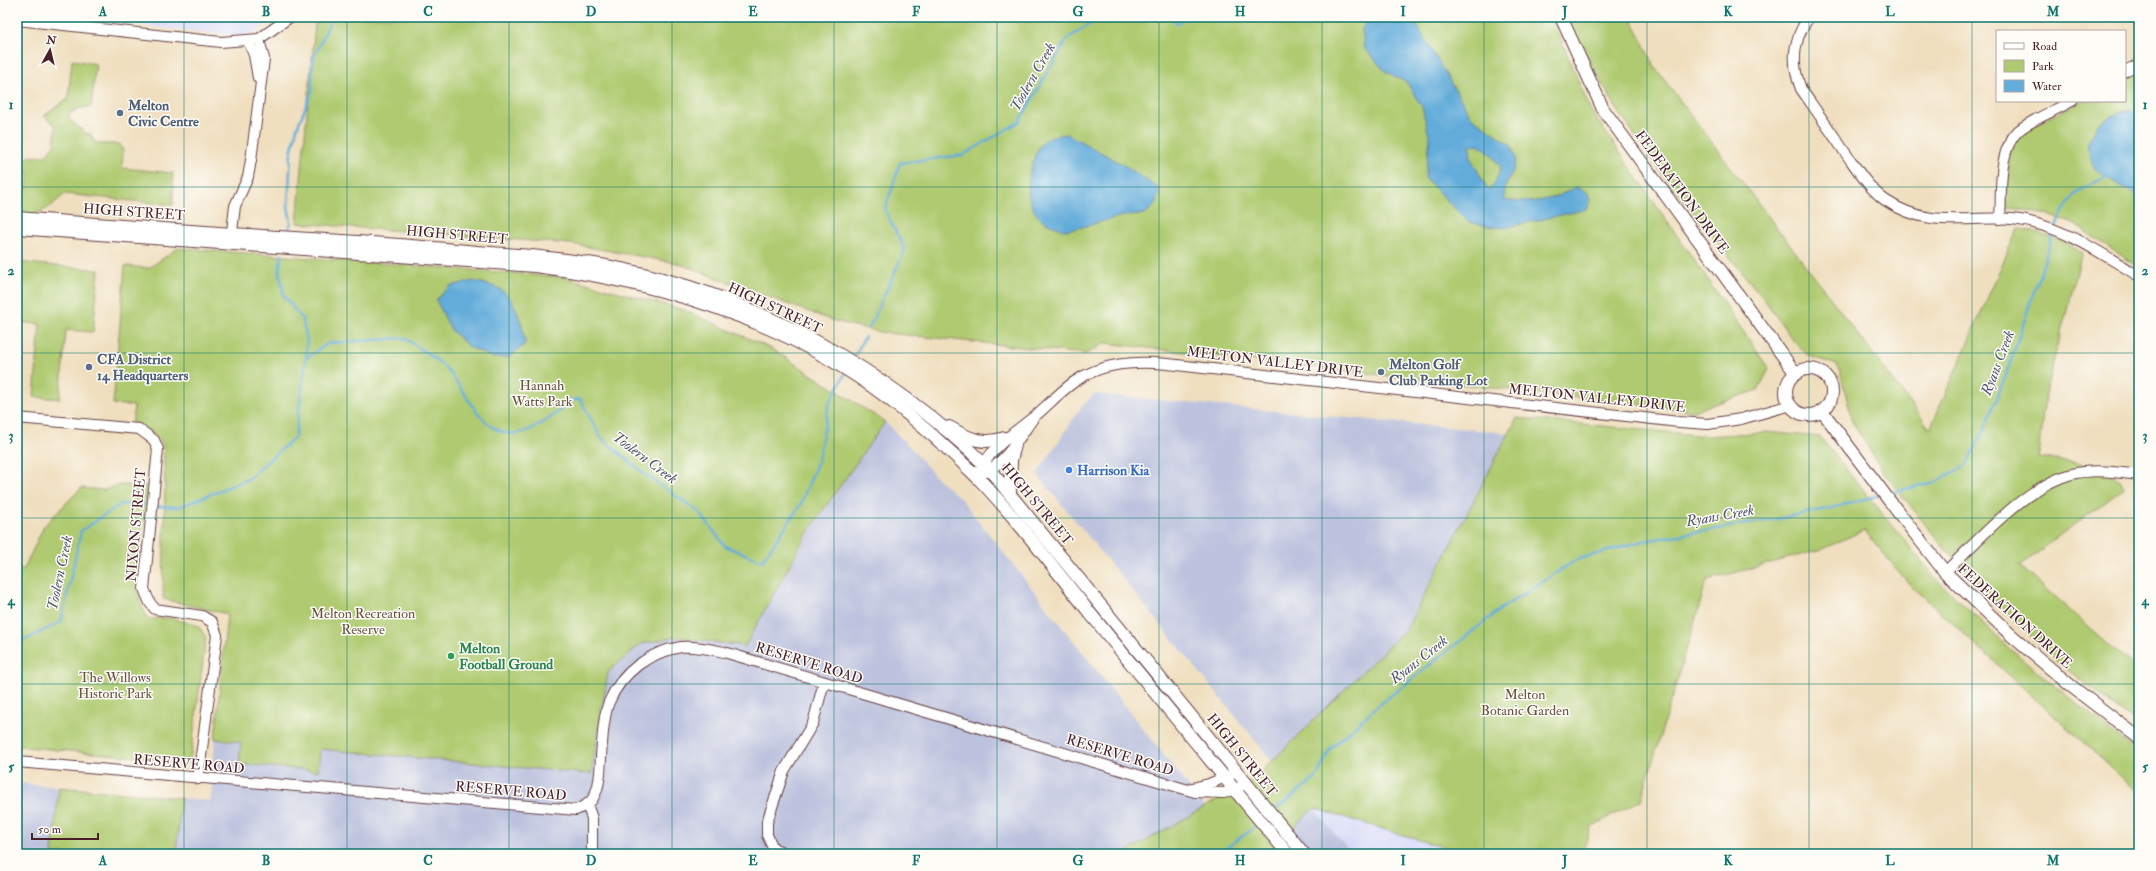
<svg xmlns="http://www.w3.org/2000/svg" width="2156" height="871" font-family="'IM FELL Double Pica',serif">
  <rect width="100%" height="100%" fill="#fdfcf7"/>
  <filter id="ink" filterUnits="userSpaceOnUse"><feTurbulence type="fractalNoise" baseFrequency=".025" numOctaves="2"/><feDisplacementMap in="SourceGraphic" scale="8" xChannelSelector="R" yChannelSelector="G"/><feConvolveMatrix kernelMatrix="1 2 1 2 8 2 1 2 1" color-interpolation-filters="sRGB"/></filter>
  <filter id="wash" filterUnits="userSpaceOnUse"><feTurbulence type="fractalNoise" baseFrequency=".012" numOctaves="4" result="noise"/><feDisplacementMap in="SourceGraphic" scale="16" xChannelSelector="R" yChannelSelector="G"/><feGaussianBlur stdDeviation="0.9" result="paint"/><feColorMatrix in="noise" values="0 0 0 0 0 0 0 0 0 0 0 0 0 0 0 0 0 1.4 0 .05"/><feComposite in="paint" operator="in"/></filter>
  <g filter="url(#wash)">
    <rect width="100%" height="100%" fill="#f0dfbf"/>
    <g fill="#d5d8f9">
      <polygon points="58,17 275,17 258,30 243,36"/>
      <polygon points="1313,808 1465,854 1352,854"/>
    </g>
    <g fill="#bdc3de">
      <polygon points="1094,394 1509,433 1407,628 1272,761 1037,474 1080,409"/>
      <polygon points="885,422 909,446 937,478 961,499 1205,807 1124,854 17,854 17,783 211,801 215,739 591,774 608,672 641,644 675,637 745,646 809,533"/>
      <polygon points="1313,808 1352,854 1265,854"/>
    </g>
    <g fill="#afca70" stroke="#7c744e">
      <polygon points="328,17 1551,17 1591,111 1769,369 1758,390 1693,411 1105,343 1086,354 879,332 831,320 677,263 571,244 297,223 315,24"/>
      <polygon points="1567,17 1631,17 1653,65 1930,429 2018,228 2055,238 2082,253 2045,394 2038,458 2098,465 2120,481 2124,488 2020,566 2139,672 2139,725 2055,660 1990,596 1945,549 1883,472 1852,421 1840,371 1837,365 1809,356 1794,342 1767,303 1663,175 1620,114 1573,33"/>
      <path d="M72,60L96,64L91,107L80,108L70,113L69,119L85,133L91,134L92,139L99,144H120L123,151L122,168L173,173V205L65,194C47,209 42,216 17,214V187L27,188L28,171L19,169L20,163L29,157L45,156L54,145L56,126L44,116L64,101L68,100Z"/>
      <polygon points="2139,71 2139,267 2072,223 2033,211 2006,208 2010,148 2020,133 2081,101 2125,101 2125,78"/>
      <polygon points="178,248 564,277 684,310 772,349 885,422 808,532 745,646 675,637 641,644 608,672 591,774 320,749 318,771 239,764 241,742 215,739 227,614 163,599 165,484 163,444 154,433 132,425 134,406 113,404 125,266 149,268"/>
      <polygon points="17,262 99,270 93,332 66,330 60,399 34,397 40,324 17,322"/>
      <polygon points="1517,418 1708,436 1766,432 1820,437 1936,579 2008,647 2139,755 2139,793 1911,586 1864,530 1823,549 1707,580 1641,800 1591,827 1582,854 1465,854 1314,808 1265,854 1123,854 1255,778 1407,628"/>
      <polygon points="119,485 148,486 136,587 142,607 148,619 171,618 198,626 206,637 190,762 17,746 17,569 24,569 44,526 81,488 104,490"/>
      <polygon points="59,787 181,798 176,854 52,854"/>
    </g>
    <g fill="#62acda" stroke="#566682" fill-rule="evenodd">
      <path d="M1368,17H1412L1471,117L1511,145L1516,159L1513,171L1505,186L1504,200C1532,204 1552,201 1576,187L1588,193L1590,201L1587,209L1504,228L1486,226L1468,222L1425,178L1430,139L1422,107L1407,83L1385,71L1364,48L1362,29ZM1477,144C1488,149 1495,158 1501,168L1494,185L1488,190L1471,159L1470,146Z"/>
      <path d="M2124,110L2139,112V200C2128,186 2110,183 2098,170C2091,164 2090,153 2087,144L2099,123Z"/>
      <path d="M1067,134L1122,164L1159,189C1159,198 1153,211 1144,214C1138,216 1129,215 1123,216C1104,220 1085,228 1066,230C1062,230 1056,227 1052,225C1025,215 1025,185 1033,162C1039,141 1046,136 1067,134Z"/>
      <path d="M473,281C481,283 492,285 500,289C517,300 523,326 525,344L510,357L493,358L469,347L451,330L436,300L450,286Z"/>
    </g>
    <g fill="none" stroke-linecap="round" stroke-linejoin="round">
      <g stroke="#62acda" stroke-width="2.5">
        <polyline points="1170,17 1177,23 1190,17"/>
        <path d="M2056,227C2069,195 2078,188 2110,176"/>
        <polyline points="289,230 291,221 288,207 291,153 297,128 312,91 312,62 332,17"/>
        <polyline points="282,254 279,270 284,296 302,319 307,339 306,358"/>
        <polyline points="869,328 905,250 885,210 900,163 963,155 1019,122 1067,39 1101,17"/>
        <polyline points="853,359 865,337"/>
        <polyline points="1888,493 1939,481 1967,464 1983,433 2006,375 2054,232"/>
        <path d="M155,506L179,507L248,479L295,437L306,358L329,343L405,338C418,348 440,360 449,372C471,399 490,451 533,428C549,419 557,415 569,401L580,399L601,438L646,475L699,512L725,546L762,561L801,504L818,460L829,404L846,372"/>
        <polyline points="17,644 61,622 81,531 121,504 150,505"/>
        <polyline points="1274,811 1316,778 1330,749 1375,708 1502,608 1576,560 1643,541 1772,520 1831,508 1880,495"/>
        <polyline points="1218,854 1258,825"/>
      </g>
    </g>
  </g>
  <g filter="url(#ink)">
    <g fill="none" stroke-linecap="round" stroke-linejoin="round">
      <g stroke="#633c41" stroke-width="12">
        <g id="minor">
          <path d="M1809,17C1793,39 1791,64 1801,89C1815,109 1830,130 1844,151C1856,167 1868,188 1885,200C1936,235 1981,209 2034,223C2073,233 2105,256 2139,276"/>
          <polyline points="17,20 221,42 259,39 290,17"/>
          <polyline points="248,41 254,55 258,78"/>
          <polyline points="2125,71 2139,64"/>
          <path d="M2000,219C2002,192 1997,152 2018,131C2029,121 2058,109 2072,101"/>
          <polyline points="231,240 235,206 248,177 251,160 264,59 259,39"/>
          <polyline points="17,418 139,429 154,440 158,449 144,589 150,603 155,609 202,616 212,622 217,635 198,779"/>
          <path d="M984,473C1005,463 1019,438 1032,420"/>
          <path d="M976,477C991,447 1010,436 1035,416C1048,405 1060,392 1074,382C1102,362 1136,361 1168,364L1679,422L1708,424L1741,419L1791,405"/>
          <path d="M1945,572C1980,539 2025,486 2072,474C2093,469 2118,472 2139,475"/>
          <path d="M17,762L576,810C583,807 590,804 593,798C602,784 600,760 602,744C603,730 604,714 609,702C622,672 649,652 681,647C695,646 710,649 724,652L1195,792L1224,793L1240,787"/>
          <polyline points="1192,788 1209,784 1237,772"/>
          <polyline points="587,805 592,818 592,854"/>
          <polyline points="787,854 773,848 767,835 767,822 784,771 813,723 824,682"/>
        </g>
      </g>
      <g stroke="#633c41" stroke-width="14">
        <g id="major">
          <polyline points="1561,17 1603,109 1796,374"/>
          <path d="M17,218C120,226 224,234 327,240C378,243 427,247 477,252C521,255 564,258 606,266C750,293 887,368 990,470L1304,854"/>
          <path d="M17,228L535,266C659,282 784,320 885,396C917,421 949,449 978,478C1018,520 1053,567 1089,612C1155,693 1221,774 1288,854"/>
          <circle cx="1809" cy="392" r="23"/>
          <polyline points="1822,411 1888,499 1945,572 2011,635 2071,686 2139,738"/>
          <path d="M949,427C969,439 982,445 1005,438"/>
          <polyline points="1010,492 1011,460 1015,445"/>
        </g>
      </g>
      <use href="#minor" stroke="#fff" stroke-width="10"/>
      <use href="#major" stroke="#fff" stroke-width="12"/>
    </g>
  </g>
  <path fill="none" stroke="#0f766e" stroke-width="1" stroke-opacity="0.55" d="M184,17V854M347,17V854M509,17V854M672,17V854M834,17V854M997,17V854M1159,17V854M1322,17V854M1484,17V854M1647,17V854M1809,17V854M1972,17V854M17,187H2139M17,353H2139M17,518H2139M17,684H2139"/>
  <g fill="#5c6f8a" stroke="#fdfcf7" stroke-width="1.5">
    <circle cx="120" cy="113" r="4"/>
    <circle cx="89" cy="367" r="4"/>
    <circle cx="1381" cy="372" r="4"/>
  </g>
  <circle fill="#3f7fe0" stroke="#fdfcf7" stroke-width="1.5" cx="1069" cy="470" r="4"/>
  <circle fill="#2e9e5b" stroke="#fdfcf7" stroke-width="1.5" cx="451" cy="656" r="4"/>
  <g text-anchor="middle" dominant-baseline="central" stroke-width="3" stroke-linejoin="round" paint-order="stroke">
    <g font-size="14" font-weight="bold" fill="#4e5e75" stroke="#fdfcf7" text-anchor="start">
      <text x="128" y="105">Melton<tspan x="128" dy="16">Civic Centre</tspan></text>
      <text x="97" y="359">CFA District<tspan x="97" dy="16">14 Headquarters</tspan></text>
      <text x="1389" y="364">Melton Golf<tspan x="1389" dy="16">Club Parking Lot</tspan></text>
    </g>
    <g font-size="14" fill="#4a1f2b" stroke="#fdfcf7">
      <text transform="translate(1682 192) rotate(54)">FEDERATION DRIVE</text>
      <text transform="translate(134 212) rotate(4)">HIGH STREET</text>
      <text transform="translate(457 235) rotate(5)">HIGH STREET</text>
      <text transform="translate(775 308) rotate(25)">HIGH STREET</text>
      <text transform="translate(1275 362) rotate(7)">MELTON VALLEY DRIVE</text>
      <text transform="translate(1597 398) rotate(6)">MELTON VALLEY DRIVE</text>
      <text transform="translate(1037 504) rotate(50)">HIGH STREET</text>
      <text transform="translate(136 525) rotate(-85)">NIXON STREET</text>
      <text transform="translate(2015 616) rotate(42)">FEDERATION DRIVE</text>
      <text transform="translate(809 663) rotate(17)">RESERVE ROAD</text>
      <text transform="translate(1120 755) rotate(17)">RESERVE ROAD</text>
      <text transform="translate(1242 755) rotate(51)">HIGH STREET</text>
      <text transform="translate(189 764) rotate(5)">RESERVE ROAD</text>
      <text transform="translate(511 791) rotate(5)">RESERVE ROAD</text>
    </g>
    <g font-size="14" fill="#685240" stroke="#fdfcf7">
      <text x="542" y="385">Hannah<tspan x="542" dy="16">Watts Park</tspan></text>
      <text x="363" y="613">Melton Recreation<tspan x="363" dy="16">Reserve</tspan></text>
      <text x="115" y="677">The Willows<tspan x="115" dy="16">Historic Park</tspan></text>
      <text x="1525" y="694">Melton<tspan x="1525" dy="16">Botanic Garden</tspan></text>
    </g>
    <g font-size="14" font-weight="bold" fill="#366cbe" stroke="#fdfcf7" text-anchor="start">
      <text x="1077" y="470">Harrison Kia</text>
    </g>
    <g font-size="14" font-weight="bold" fill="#27864d" stroke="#fdfcf7" text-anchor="start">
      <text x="459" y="648">Melton<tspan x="459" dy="16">Football Ground</tspan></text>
    </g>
    <g font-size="15" font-style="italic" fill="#545771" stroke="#fdfcf7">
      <text transform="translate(1033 77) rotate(-60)">Toolern Creek</text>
      <text transform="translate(1998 363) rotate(-69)">Ryans Creek</text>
      <text transform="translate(645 458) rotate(37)">Toolern Creek</text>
      <text transform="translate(1720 516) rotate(-10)">Ryans Creek</text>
      <text transform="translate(60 573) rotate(-78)">Toolern Creek</text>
      <text transform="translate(1419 660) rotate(-38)">Ryans Creek</text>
    </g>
  </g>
  <rect width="2156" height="871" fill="none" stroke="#fdfcf7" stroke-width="44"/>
  <rect x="1996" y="30" width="130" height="72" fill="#fdfcf7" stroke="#b5a4a5"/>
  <rect x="2004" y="43" width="20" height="6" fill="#ffffff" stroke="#b5a4a5"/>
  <text x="2032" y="50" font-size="12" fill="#4a1f2b">Road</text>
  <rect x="2004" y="60" width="20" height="12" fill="#afca70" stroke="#b5a4a5"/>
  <text x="2032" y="70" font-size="12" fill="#4a1f2b">Park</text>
  <rect x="2004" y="80" width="20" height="12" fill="#62acda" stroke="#b5a4a5"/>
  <text x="2032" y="90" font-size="12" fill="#4a1f2b">Water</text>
  <g transform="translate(50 50) rotate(8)" stroke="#fdfcf7" stroke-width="3" paint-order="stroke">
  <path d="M0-3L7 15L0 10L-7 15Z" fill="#4a1f2b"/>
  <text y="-6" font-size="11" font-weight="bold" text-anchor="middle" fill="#4a1f2b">N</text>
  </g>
  <path d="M32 833v6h66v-6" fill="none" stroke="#4a1f2b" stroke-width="2"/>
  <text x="38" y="833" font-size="12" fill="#4a1f2b" stroke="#fdfcf7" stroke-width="3" paint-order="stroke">50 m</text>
  <rect x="22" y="22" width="2112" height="827" fill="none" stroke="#0f766e" stroke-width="1.5"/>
  <g font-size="13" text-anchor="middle" font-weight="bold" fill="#0f766e">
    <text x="103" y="16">A</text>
    <text x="266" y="16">B</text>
    <text x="428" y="16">C</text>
    <text x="591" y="16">D</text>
    <text x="753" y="16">E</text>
    <text x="916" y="16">F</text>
    <text x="1078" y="16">G</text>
    <text x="1240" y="16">H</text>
    <text x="1403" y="16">I</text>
    <text x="1565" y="16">J</text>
    <text x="1728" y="16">K</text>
    <text x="1890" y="16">L</text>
    <text x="2053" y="16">M</text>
    <text x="11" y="109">1</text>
    <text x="2145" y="109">1</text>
    <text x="11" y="275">2</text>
    <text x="2145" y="275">2</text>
    <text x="11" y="440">3</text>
    <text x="2145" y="440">3</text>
    <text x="11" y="605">4</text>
    <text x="2145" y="605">4</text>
    <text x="11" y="771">5</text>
    <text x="2145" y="771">5</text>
    <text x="103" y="865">A</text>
    <text x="266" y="865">B</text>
    <text x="428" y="865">C</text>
    <text x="591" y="865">D</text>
    <text x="753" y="865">E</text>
    <text x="916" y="865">F</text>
    <text x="1078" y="865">G</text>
    <text x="1240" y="865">H</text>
    <text x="1403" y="865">I</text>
    <text x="1565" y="865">J</text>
    <text x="1728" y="865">K</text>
    <text x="1890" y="865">L</text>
    <text x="2053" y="865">M</text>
  </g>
</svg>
